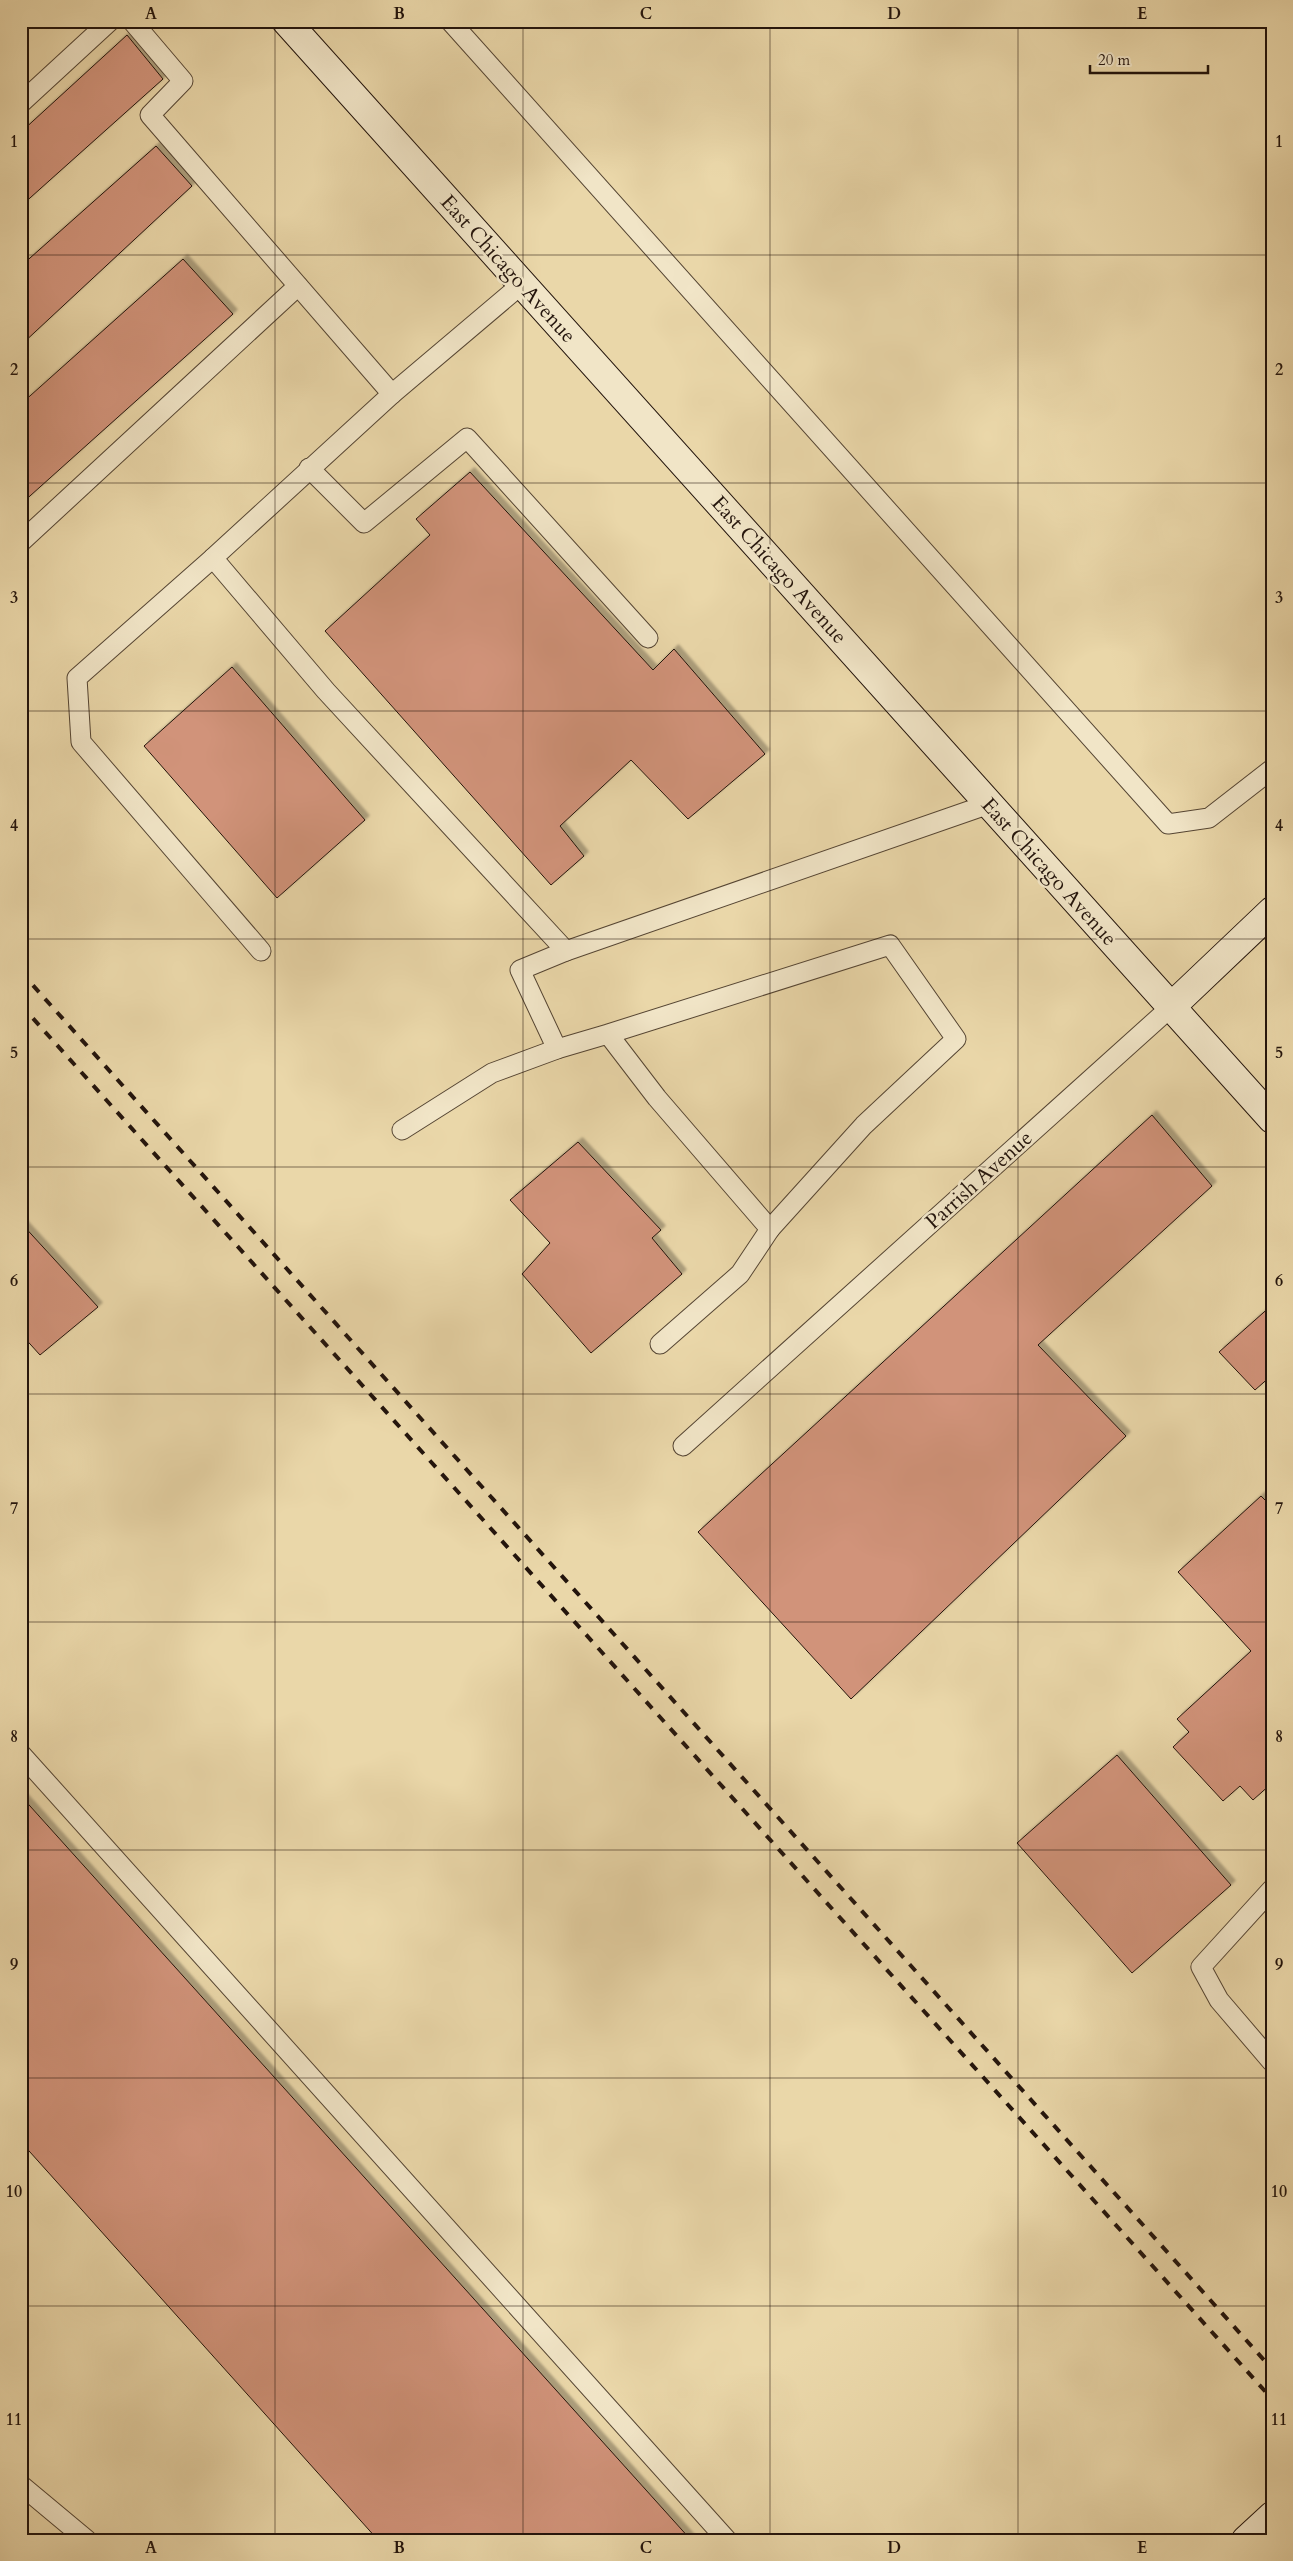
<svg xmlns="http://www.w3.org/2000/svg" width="1293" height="2561" font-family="Cardo,serif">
  <defs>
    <filter id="shadow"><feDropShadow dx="4.5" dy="-4.5" stdDeviation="1" flood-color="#0004"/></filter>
  </defs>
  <rect width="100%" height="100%" fill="#ead7a9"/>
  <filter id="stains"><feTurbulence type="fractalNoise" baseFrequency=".004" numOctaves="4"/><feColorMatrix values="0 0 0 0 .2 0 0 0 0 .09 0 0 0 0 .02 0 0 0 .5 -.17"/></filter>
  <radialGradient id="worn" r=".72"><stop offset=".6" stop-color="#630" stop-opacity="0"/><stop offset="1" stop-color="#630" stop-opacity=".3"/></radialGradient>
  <g fill="#d1937a" stroke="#23140c" filter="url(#shadow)">
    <polygon points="127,35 163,79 21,206 21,132"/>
    <polygon points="156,146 192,186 21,345 21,266"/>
    <polygon points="183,259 233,314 21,504 21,404"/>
    <polygon points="470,472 653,670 674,649 765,754 688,819 631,760 560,826 584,856 551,885 325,631 430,535 416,519"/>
    <polygon points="232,667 365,820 277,898 144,746"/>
    <polygon points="1152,1115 1212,1186 1038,1345 1126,1436 851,1699 698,1532"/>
    <polygon points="578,1142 661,1230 652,1238 682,1274 591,1353 522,1274 550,1243 510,1200"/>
    <polygon points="21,1223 98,1307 40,1355 21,1334"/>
    <polygon points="1272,1305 1272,1375 1255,1390 1219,1352"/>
    <polygon points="1261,1496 1272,1507 1272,1783 1253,1800 1240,1786 1223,1801 1173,1747 1189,1732 1177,1719 1251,1651 1178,1572"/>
    <polygon points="1117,1755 1231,1885 1132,1973 1017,1843"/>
    <polygon points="21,1796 691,2540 378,2540 21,2142"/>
  </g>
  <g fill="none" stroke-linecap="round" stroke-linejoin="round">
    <g stroke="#554533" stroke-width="21">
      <g id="lane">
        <polyline points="132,21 183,81 150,115 392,394"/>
        <polyline points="450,21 1168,824 1209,818 1272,769"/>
        <polyline points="21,103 110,21"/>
        <polyline points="522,284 392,394 213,558 326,691 566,951 989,804"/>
        <polyline points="309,468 364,523 467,438 648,638"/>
        <polyline points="21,542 298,286"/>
        <polyline points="213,558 77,678 81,742 261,951"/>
        <polyline points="566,951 520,970 557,1049 608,1034 657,1098 770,1229 864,1125 956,1039 890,945 608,1034"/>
        <polyline points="402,1130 492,1073 557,1049"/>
        <polyline points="660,1344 740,1274 770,1229"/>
        <polyline points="683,1446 1171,1007"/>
        <polyline points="21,1754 727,2540"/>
        <polyline points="1272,1889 1201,1967 1219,2000 1272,2062"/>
        <polyline points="21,2485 87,2540"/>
      </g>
    </g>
    <g stroke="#23140c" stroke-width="30">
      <g id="secondary">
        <polyline points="286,21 1272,1119"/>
        <polyline points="1171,1007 1272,911"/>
        <polyline points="1246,2540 1272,2516"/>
      </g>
    </g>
    <use href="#lane" stroke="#f1e5c7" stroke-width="19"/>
    <use href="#secondary" stroke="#f1e5c7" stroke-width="28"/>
    <g stroke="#23140c" stroke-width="4" stroke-dasharray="9 9" stroke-linecap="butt">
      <polyline points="21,972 1272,2369"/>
      <polyline points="21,1005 1272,2399"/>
    </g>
  </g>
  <path fill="none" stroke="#23140c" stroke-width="1" stroke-opacity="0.55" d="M275,21V2540M523,21V2540M770,21V2540M1018,21V2540M21,255H1272M21,483H1272M21,711H1272M21,939H1272M21,1167H1272M21,1394H1272M21,1622H1272M21,1850H1272M21,2078H1272M21,2306H1272"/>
  <g text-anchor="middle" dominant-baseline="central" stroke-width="5" stroke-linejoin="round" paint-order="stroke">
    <g font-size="21" fill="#23140c" stroke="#f1e5c7">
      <text transform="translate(508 269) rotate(48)">East Chicago Avenue</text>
      <text transform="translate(779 570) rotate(48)">East Chicago Avenue</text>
      <text transform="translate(1049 872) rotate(48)">East Chicago Avenue</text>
      <text transform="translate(979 1180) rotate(-42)">Parrish Avenue</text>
    </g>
  </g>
  <rect width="1293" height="2561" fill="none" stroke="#ead7a9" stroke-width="55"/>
  <path d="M1090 65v8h118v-8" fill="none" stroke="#23140c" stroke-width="2.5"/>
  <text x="1098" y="65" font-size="15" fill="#23140c" stroke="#f1e5c7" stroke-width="4" paint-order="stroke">20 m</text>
  <rect x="28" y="28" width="1238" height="2506" fill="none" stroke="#23140c" stroke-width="2"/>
  <g font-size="16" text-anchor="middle" font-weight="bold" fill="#23140c">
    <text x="151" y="19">A</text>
    <text x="399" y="19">B</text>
    <text x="646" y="19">C</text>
    <text x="894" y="19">D</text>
    <text x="1142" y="19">E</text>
    <text x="14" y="147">1</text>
    <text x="1279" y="147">1</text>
    <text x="14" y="375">2</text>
    <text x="1279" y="375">2</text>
    <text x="14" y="603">3</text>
    <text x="1279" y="603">3</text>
    <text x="14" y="831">4</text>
    <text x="1279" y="831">4</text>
    <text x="14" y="1058">5</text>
    <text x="1279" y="1058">5</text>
    <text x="14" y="1286">6</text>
    <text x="1279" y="1286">6</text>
    <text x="14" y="1514">7</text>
    <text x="1279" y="1514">7</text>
    <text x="14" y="1742">8</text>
    <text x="1279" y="1742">8</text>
    <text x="14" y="1970">9</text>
    <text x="1279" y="1970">9</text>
    <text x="14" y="2197">10</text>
    <text x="1279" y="2197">10</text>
    <text x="14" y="2425">11</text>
    <text x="1279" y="2425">11</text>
    <text x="151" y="2553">A</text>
    <text x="399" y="2553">B</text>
    <text x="646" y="2553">C</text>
    <text x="894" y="2553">D</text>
    <text x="1142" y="2553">E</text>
  </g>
  <rect width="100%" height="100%" filter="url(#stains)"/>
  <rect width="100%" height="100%" fill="url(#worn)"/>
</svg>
